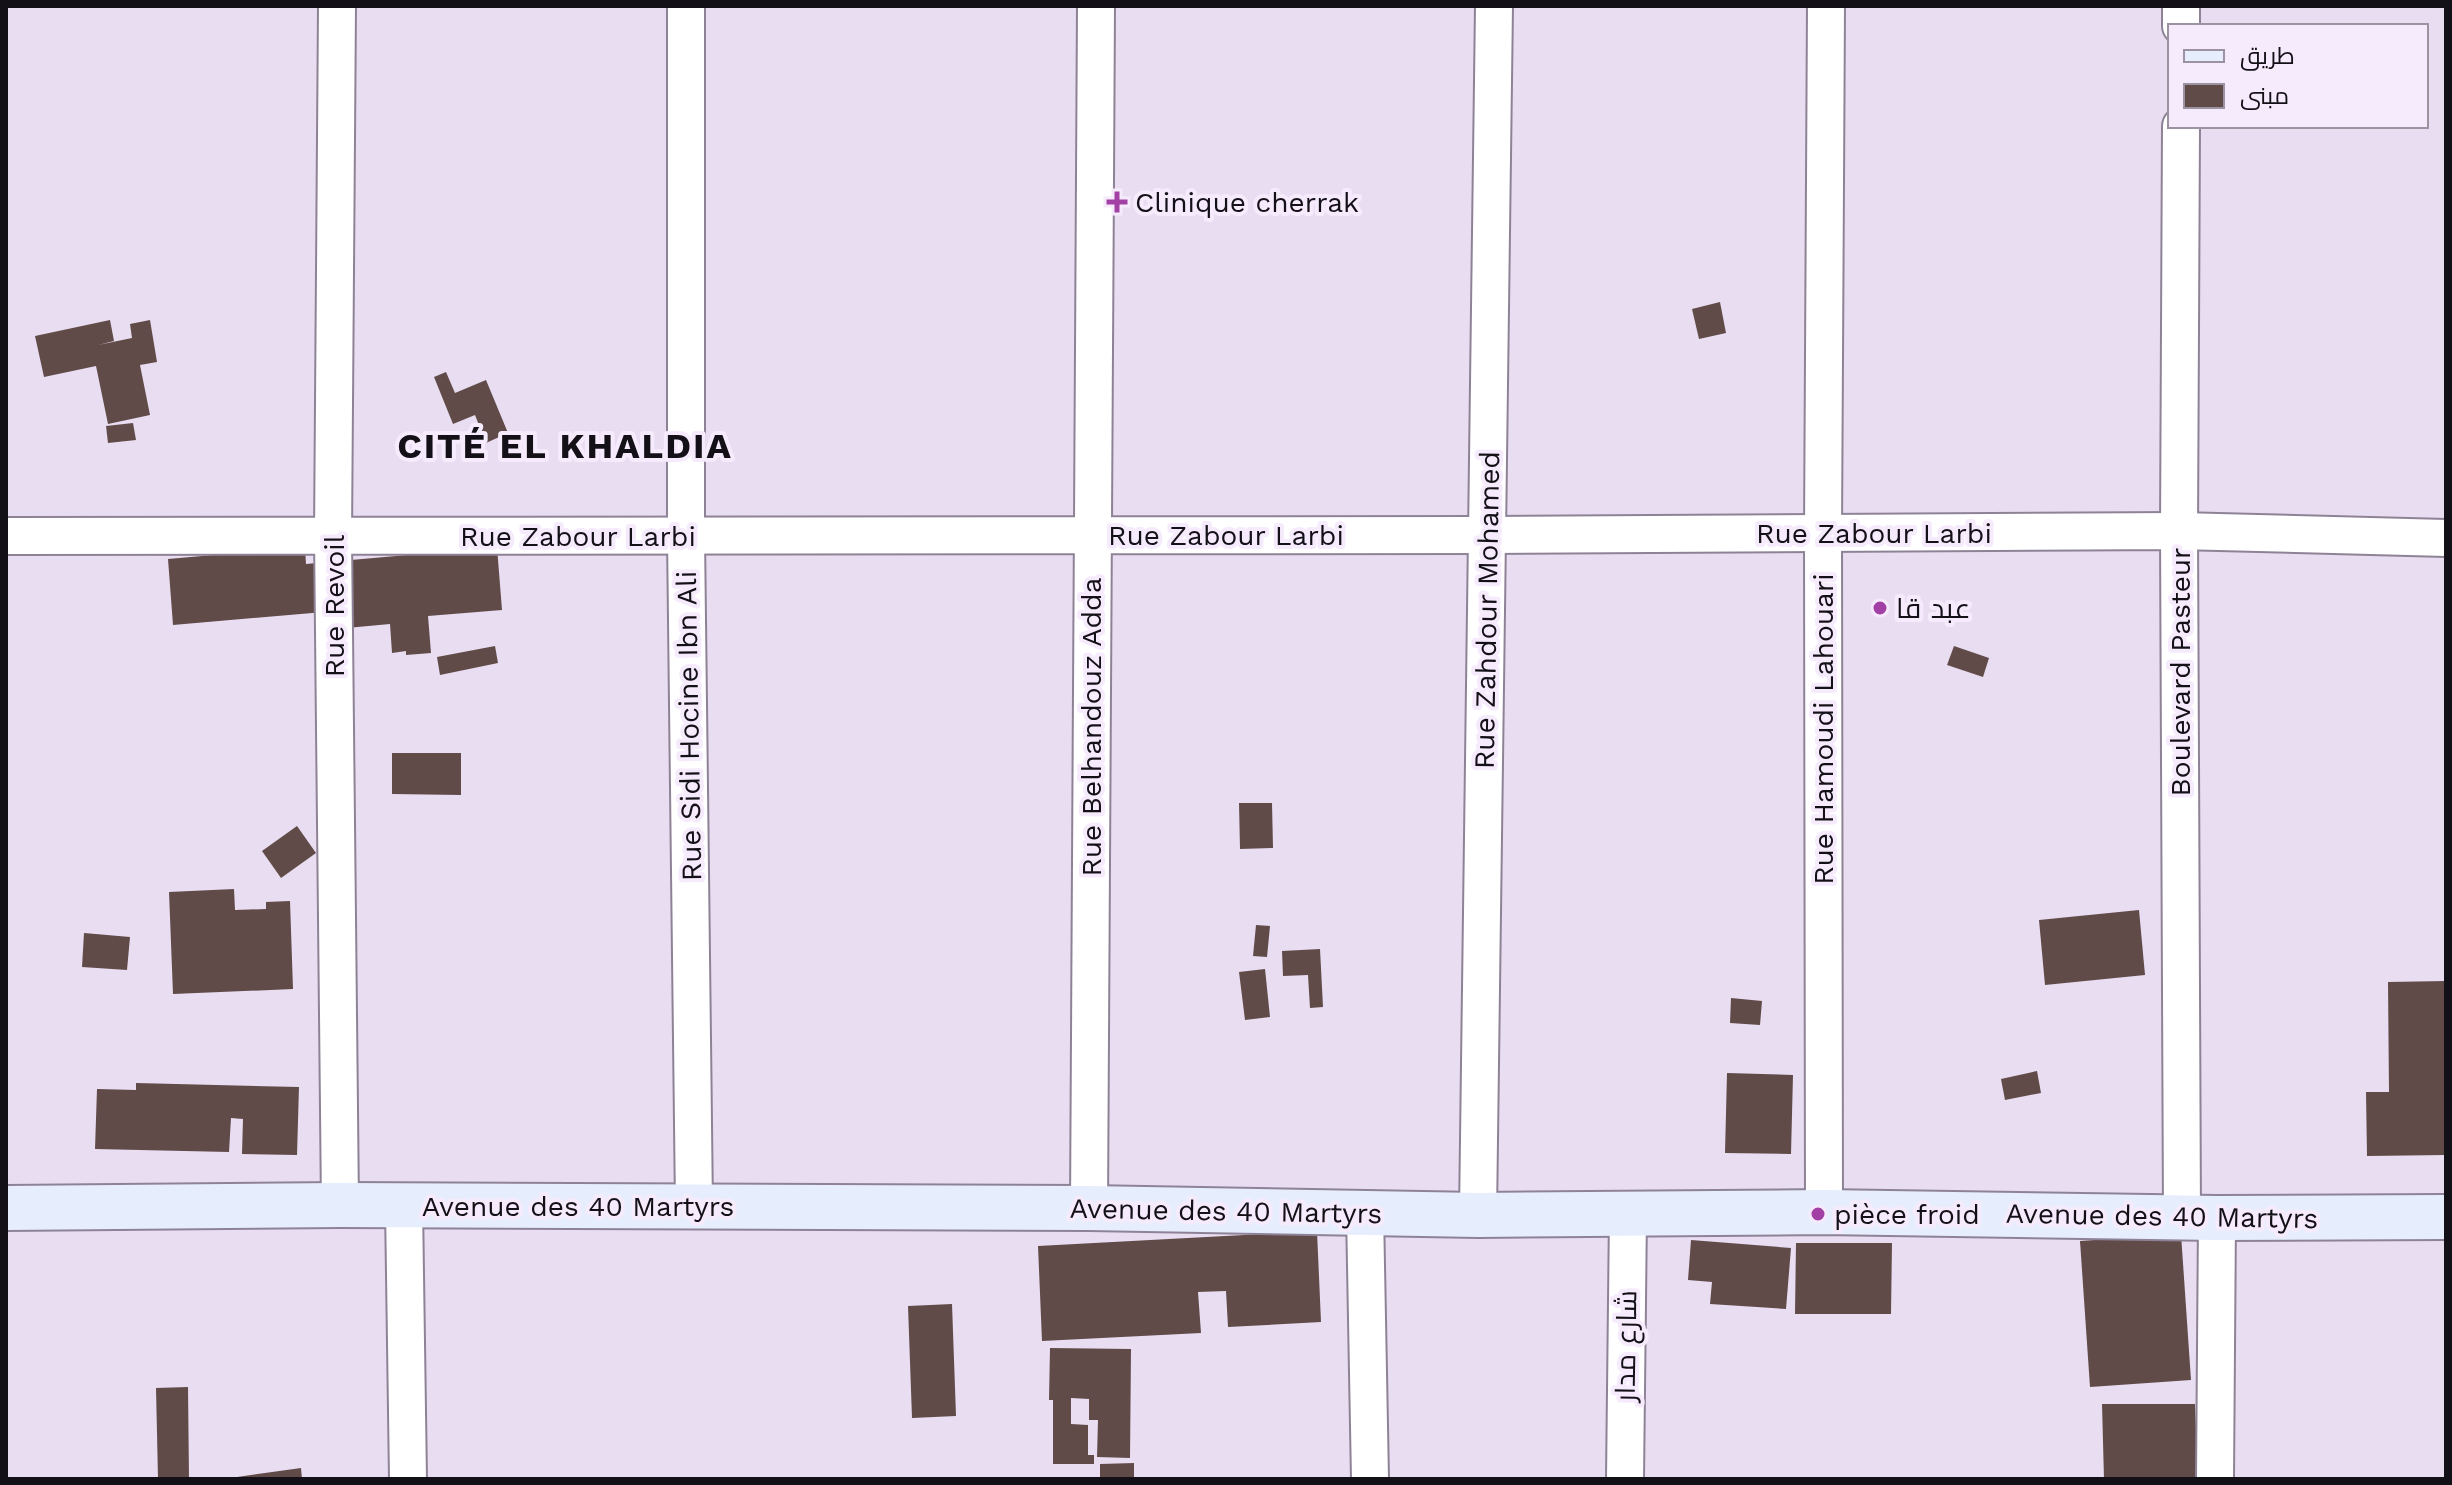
<svg xmlns="http://www.w3.org/2000/svg" width="2452" height="1485" font-family="'Work Sans',Cairo,sans-serif">
  <rect width="100%" height="100%" fill="#e9ddf2"/>
  <g fill="#614b49">
    <polygon points="1720,302 1726,333 1699,339 1692,309"/>
    <polygon points="110,320 114,341 98,345 132,338 130,324 150,320 157,362 140,365 150,415 108,424 96,366 44,377 35,336"/>
    <polygon points="446,372 455,393 486,380 508,433 486,443 475,415 453,424 434,377"/>
    <polygon points="133,423 136,440 108,443 106,426"/>
    <polygon points="305,547 306,564 497,547 502,610 428,616 431,653 406,655 406,651 392,653 390,624 325,630 324,612 173,625 168,559"/>
    <polygon points="495,646 498,663 440,675 437,657"/>
    <polygon points="1954,646 1989,658 1983,677 1947,665"/>
    <polygon points="392,753 461,753 461,795 392,794"/>
    <polygon points="1239,803 1272,803 1273,848 1240,849"/>
    <polygon points="297,826 316,853 281,878 262,851"/>
    <polygon points="234,889 235,910 266,909 266,902 290,901 293,989 173,994 169,892"/>
    <polygon points="2139,910 2145,975 2045,985 2039,920"/>
    <polygon points="1256,925 1270,926 1267,957 1253,956"/>
    <polygon points="84,933 130,937 127,970 82,967"/>
    <polygon points="1320,949 1323,1007 1310,1008 1308,975 1283,976 1282,951"/>
    <polygon points="1265,969 1270,1017 1245,1020 1239,972"/>
    <polygon points="2446,981 2446,1155 2367,1156 2366,1092 2389,1092 2388,982"/>
    <polygon points="1731,998 1762,1001 1760,1025 1730,1023"/>
    <polygon points="2037,1071 2041,1093 2005,1100 2001,1079"/>
    <polygon points="1727,1073 1793,1075 1791,1154 1725,1153"/>
    <polygon points="136,1083 299,1087 297,1155 242,1154 243,1119 231,1118 229,1152 95,1149 97,1089 136,1090"/>
    <polygon points="1317,1231 1321,1322 1228,1327 1226,1291 1198,1292 1201,1333 1042,1341 1038,1246"/>
    <polygon points="2181,1234 2191,1380 2090,1387 2080,1241"/>
    <polygon points="1691,1240 1791,1248 1786,1309 1710,1304 1712,1282 1688,1280"/>
    <polygon points="1796,1243 1892,1243 1891,1314 1795,1314"/>
    <polygon points="952,1304 956,1416 912,1418 908,1306"/>
    <polygon points="1050,1348 1131,1349 1130,1458 1097,1457 1098,1420 1089,1420 1089,1399 1071,1398 1071,1424 1088,1425 1088,1455 1094,1455 1094,1464 1053,1464 1053,1400 1049,1400"/>
    <polygon points="188,1387 189,1479 158,1479 156,1388"/>
    <polygon points="2102,1404 2195,1404 2198,1479 2104,1479"/>
    <polygon points="1134,1463 1134,1479 1100,1479 1100,1464"/>
    <polygon points="301,1468 302,1479 237,1479 237,1477"/>
  </g>
  <g fill="none" stroke-linecap="round" stroke-linejoin="round">
    <g stroke="#8e8396" stroke-width="40">
      <g id="minor">
        <polyline points="337,6 333,536 340,1205"/>
        <polyline points="686,6 686,536 694,1207"/>
        <polyline points="2181,26 2181,6"/>
        <polyline points="2181,126 2179,531 2182,1217"/>
        <polyline points="6,536 1489,535 2179,531 2446,538"/>
        <polyline points="404,1206 408,1479"/>
        <polyline points="1089,1208 1096,6"/>
        <polyline points="1365,1212 1370,1479"/>
        <polyline points="1824,1212 1823,533 1826,6"/>
        <polyline points="1478,1215 1494,6"/>
        <polyline points="1625,1479 1628,1213"/>
        <polyline points="2215,1479 2217,1218"/>
      </g>
    </g>
    <g stroke="#8e8396" stroke-width="48">
      <polyline id="secondary" points="6,1208 340,1205 1089,1208 1478,1215 1824,1212 2217,1218 2446,1217"/>
    </g>
    <use href="#minor" stroke="#fff" stroke-width="36"/>
    <use href="#secondary" stroke="#e6eefd" stroke-width="44"/>
  </g>
  <g fill="#a240a6" stroke="#f5ebfc" stroke-width="3">
    <path d="M1113 190h8v8h8v8h-8v8h-8v-8h-8v-8h8z"/>
    <circle cx="1880" cy="608" r="8"/>
    <circle cx="1818" cy="1214" r="8"/>
  </g>
  <g text-anchor="middle" dominant-baseline="central" stroke-width="8" stroke-linejoin="round" paint-order="stroke">
    <g font-size="28" fill="#141017" stroke="#f5ebfc" text-anchor="start">
      <text x="1135" y="202">Clinique cherrak</text>
      <text x="1896" y="608">عبد قا</text>
      <text x="1834" y="1214">pièce froid</text>
    </g>
    <g font-size="28" fill="#141017" stroke="#f5ebfc">
      <text x="1874" y="533">Rue Zabour Larbi</text>
      <text x="1226" y="535">Rue Zabour Larbi</text>
      <text x="578" y="536">Rue Zabour Larbi</text>
      <text transform="translate(334 606) rotate(-90)">Rue Revoil</text>
      <text transform="translate(1487 610) rotate(-89)">Rue Zahdour Mohamed</text>
      <text transform="translate(2180 672) rotate(-90)">Boulevard Pasteur</text>
      <text transform="translate(689 726) rotate(-91)">Rue Sidi Hocine Ibn Ali</text>
      <text transform="translate(1091 727) rotate(-90)">Rue Belhandouz Adda</text>
      <text transform="translate(1823 729) rotate(-90)">Rue Hamoudi Lahouari</text>
      <text x="578" y="1206">Avenue des 40 Martyrs</text>
      <text transform="translate(1226 1211) rotate(1)">Avenue des 40 Martyrs</text>
      <text transform="translate(2162 1216) rotate(1)">Avenue des 40 Martyrs</text>
      <text transform="translate(1626 1346) rotate(-89)">شارع مدار</text>
    </g>
    <g font-size="36" font-weight="bold" letter-spacing="2" fill="#141017" stroke="#f5ebfc">
      <text x="565" y="446">CITÉ EL KHALDIA</text>
    </g>
  </g>
  <rect width="2452" height="1485" fill="none" stroke="#141017" stroke-width="16"/>
  <rect x="2168" y="24" width="260" height="104" fill="#f5ebfc" stroke="#9b93a0" stroke-width="2"/>
  <rect x="2184" y="50" width="40" height="12" fill="#e6eefd" stroke="#9b93a0" stroke-width="2"/>
  <text x="2240" y="64" font-size="24" fill="#141017">طريق</text>
  <rect x="2184" y="84" width="40" height="24" fill="#614b49" stroke="#9b93a0" stroke-width="2"/>
  <text x="2240" y="104" font-size="24" fill="#141017">مبنى</text>
</svg>
